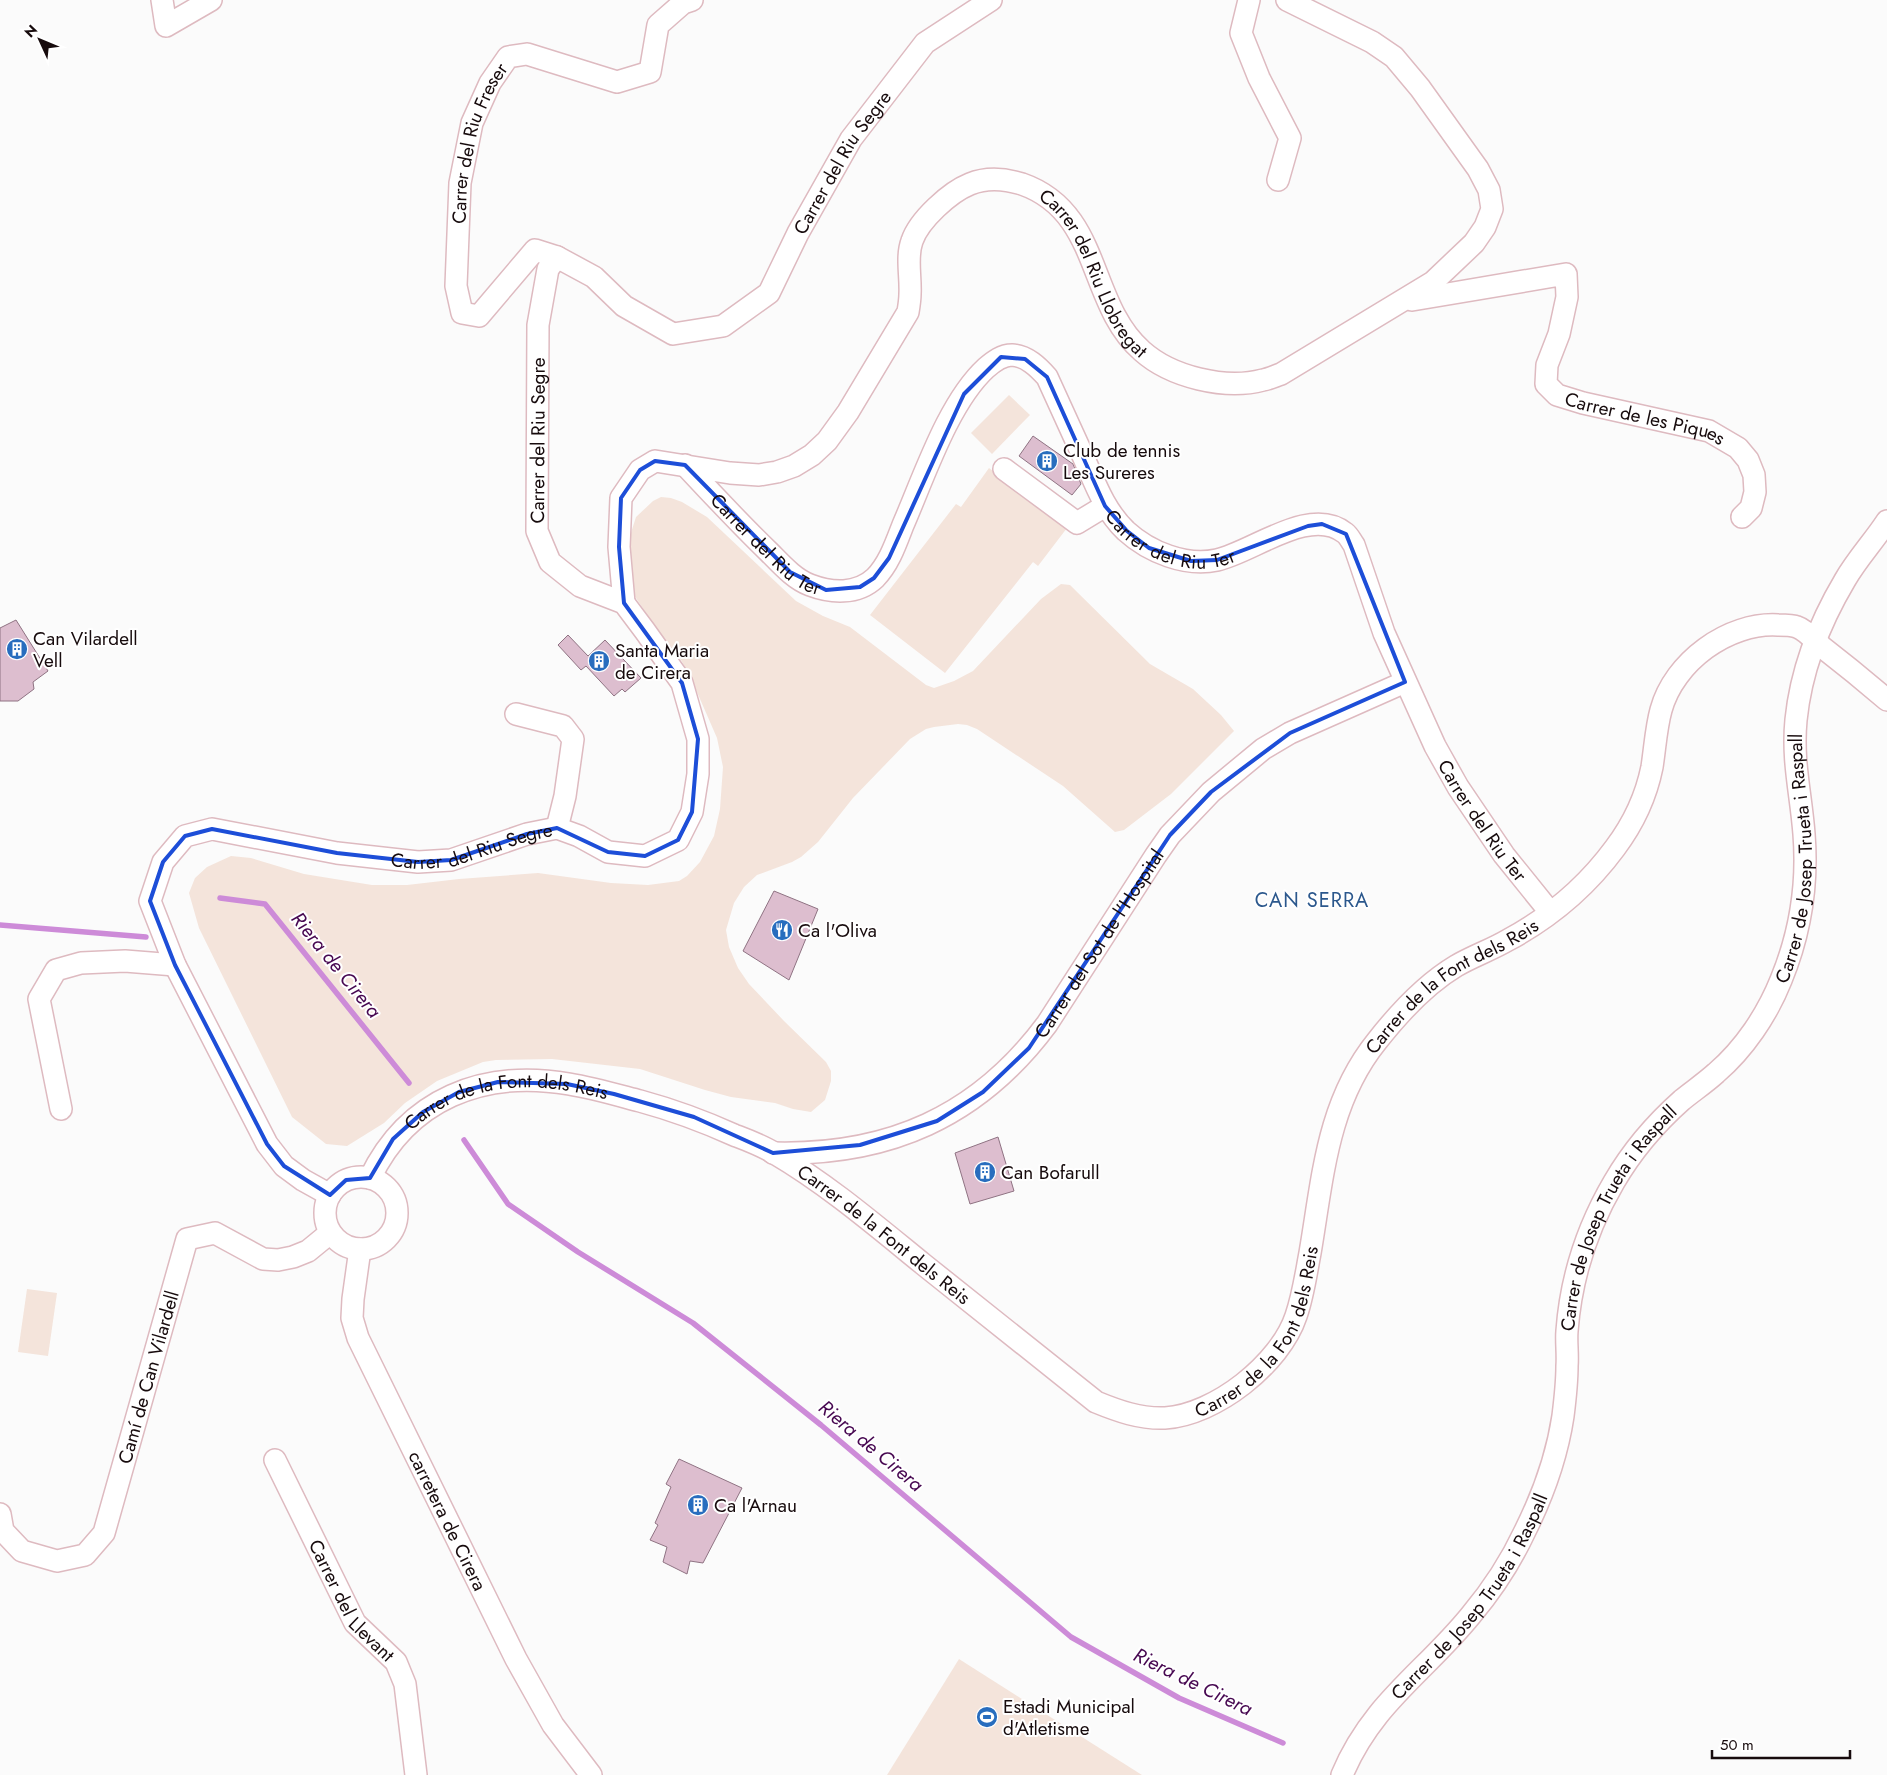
<svg xmlns="http://www.w3.org/2000/svg" width="1887" height="1775" font-family="Jost,sans-serif">
  <rect width="100%" height="100%" fill="#fbfbfb"/>
  <g fill="#f4e4db">
    <polygon points="1009,395 1030,415 992,454 971,433"/>
    <polygon points="989,468 1067,528 1038,566 1033,562 945,673 870,615 956,504 961,507"/>
    <polygon points="661,497 671,498 682,502 707,517 796,601 823,616 850,627 926,685 934,688 954,681 973,671 1041,599 1061,584 1070,585 1150,664 1193,689 1221,715 1234,731 1171,794 1124,830 1115,832 1063,786 977,729 967,725 958,724 934,727 926,729 910,739 853,798 818,842 801,857 792,862 757,875 744,887 734,903 726,930 729,947 738,968 749,984 784,1021 826,1062 831,1071 831,1081 825,1100 811,1112 793,1109 775,1103 731,1097 705,1090 640,1069 552,1059 496,1060 483,1062 437,1081 405,1103 384,1123 347,1146 326,1144 292,1117 199,928 189,893 195,878 207,867 231,856 251,858 304,874 372,885 407,885 459,879 538,873 611,883 648,885 679,881 687,876 700,862 714,836 720,809 723,767 717,738 690,676 681,660 654,625 634,595 629,539 636,517 653,501"/>
    <polygon points="27,1289 57,1293 48,1356 18,1352"/>
    <polygon points="959,1659 1142,1775 887,1775"/>
  </g>
  <g fill="none" stroke-linecap="round" stroke-linejoin="round">
    <g stroke="#cd8bd8" stroke-width="5.5">
      <polyline points="220,898 265,904 409,1083"/>
      <polyline points="0,925 146,937"/>
      <polyline points="464,1140 508,1204 578,1252 693,1323 821,1425 1071,1637 1179,1698 1283,1743"/>
    </g>
  </g>
  <g fill="#ddbecf" stroke="#8f7383">
    <polygon points="1033,436 1073,464 1081,484 1072,495 1019,456"/>
    <polygon points="16,620 48,671 33,682 34,689 18,701 0,701 0,628"/>
    <polygon points="568,635 588,656 605,640 641,678 625,692 622,689 614,696 586,666 581,670 558,645"/>
    <polygon points="774,891 818,909 789,980 743,951"/>
    <polygon points="998,1137 1014,1191 970,1204 955,1153"/>
    <polygon points="679,1459 742,1488 703,1563 690,1561 687,1574 663,1562 667,1547 650,1540 658,1525 655,1523 671,1487 666,1484"/>
  </g>
  <g fill="none" stroke-linecap="round" stroke-linejoin="round">
    <g stroke="#debac0" stroke-width="24">
      <g id="minor">
        <polyline points="162,0 166,26 211,0"/>
        <polyline points="1249,0 1241,33 1259,78 1290,138 1278,180"/>
        <path id="s1" d="M557,257L535,250L479,316L462,313L456,286L460,183L472,123L490,83L508,57L527,54L617,82L650,72L658,25L683,3L692,0"/>
        <path id="s2" d="M1412,300L1566,274L1567,297L1559,334L1547,365L1546,384L1557,395L1583,403L1709,431L1738,448L1748,460L1754,475L1755,492L1751,508L1742,517"/>
        <path id="s3" d="M685,465C712,494 740,524 769,552C781,564 794,579 810,585C831,593 857,595 875,578C889,564 896,543 903,525C924,477 948,403 986,368C994,361 1002,355 1012,355C1027,356 1038,367 1047,377C1059,403 1071,430 1083,456C1095,483 1104,510 1126,531C1149,552 1186,567 1217,560C1253,552 1310,505 1345,533C1349,536 1351,541 1354,545L1384,633L1435,746L1458,787L1504,855L1550,912"/>
        <polyline points="1004,469 1077,523 1105,506"/>
        <path id="s4" d="M624,603L619,547L621,498L640,470L655,461L730,473L759,475L777,472L794,466L812,455L827,441L848,412L908,312C909,306 910,300 910,294C911,276 906,257 912,241C919,220 950,192 970,184C987,177 1006,179 1022,184C1102,212 1087,303 1142,351C1171,377 1225,390 1263,380C1269,379 1275,376 1281,374L1433,282L1474,243L1485,227L1492,209L1489,190L1478,169L1420,88L1394,57L1372,42L1287,0"/>
        <polyline points="516,714 563,726 573,739 565,796 557,828"/>
        <polyline points="61,1109 39,999 56,970 81,963 125,961 175,965"/>
        <path id="s5" d="M773,1153C888,1156 978,1117 1047,1024L1156,855L1170,835L1211,792L1263,749L1290,733L1405,682"/>
        <circle cx="361" cy="1213" r="36"/>
        <path id="s6" d="M370,1178C408,1099 483,1069 569,1084C593,1088 617,1095 640,1101C673,1110 703,1121 734,1135C747,1140 761,1145 774,1153C827,1184 875,1225 923,1264C981,1310 1039,1356 1096,1402C1118,1411 1140,1419 1165,1418C1215,1415 1280,1364 1296,1316C1303,1296 1306,1274 1310,1253C1323,1177 1327,1103 1377,1041C1399,1013 1426,984 1456,966C1473,956 1491,950 1508,940C1549,918 1587,886 1615,848C1633,824 1646,797 1652,767C1655,748 1656,728 1661,710C1674,662 1728,622 1778,625C1783,625 1792,625 1797,627C1806,630 1815,641 1822,647C1844,664 1866,682 1887,700"/>
        <path id="s7" d="M330,1195L303,1180L284,1166L267,1144L175,965L150,901L163,862L185,836L212,829L337,853L418,862L451,860L527,834L557,828L579,836L608,852L645,856L678,840L692,812L698,774V739L682,683L645,631L624,603L580,586L550,562L537,531L538,325L548,269L557,257L594,277L624,306L673,334L723,326L769,293L798,233L851,139L925,43L991,0"/>
        <path id="s8" d="M360,1249L353,1299L352,1318L358,1338L516,1659L553,1725L591,1775"/>
        <path id="s9" d="M275,1460L355,1623L396,1662L405,1684L416,1775"/>
        <path id="s10" d="M0,1514L3,1531L22,1551L57,1561L85,1555L104,1533L187,1239L215,1233L263,1259L278,1260L293,1257L308,1251L330,1233"/>
        <path id="s11" d="M1342,1775C1372,1703 1425,1672 1471,1615C1492,1590 1511,1561 1525,1531C1543,1495 1557,1456 1563,1416C1565,1400 1567,1383 1567,1366C1568,1354 1566,1342 1567,1331C1571,1277 1587,1228 1614,1182C1632,1151 1655,1124 1682,1100C1693,1091 1705,1083 1716,1073C1744,1049 1767,1015 1781,980C1800,934 1808,884 1804,834C1801,794 1792,761 1796,720C1801,671 1820,622 1845,580C1857,559 1874,541 1887,521"/>
      </g>
    </g>
    <use href="#minor" stroke="#fff" stroke-width="21"/>
  </g>
  <path fill="none" stroke="#1d4ed8" stroke-width="4" stroke-linejoin="round" d="M1001,357L1025,359L1047,377L1105,506L1127,531L1149,548L1191,561L1217,560L1308,526L1322,524L1346,534L1405,682L1290,733L1211,792L1170,835L1029,1048L983,1092L937,1121L860,1145L773,1153L694,1117L614,1094L567,1084L498,1082L459,1092L423,1112L393,1139L370,1178L346,1180L330,1195L284,1166L267,1144L175,965L150,901L163,862L185,836L212,829L337,853L418,862L451,860L527,834L557,828L608,852L645,856L678,840L692,812L698,739L682,683L624,603L619,547L621,498L640,470L655,461L685,465L790,572L826,590L860,587L874,578L889,558L964,394Z"/>
  <defs>
    <g id="building-disc" transform="scale(1.125)"><circle r="9.5" fill="#286dbe" stroke="#fff"/><path d="M-4-6H4V6H1V3H-1V6H-4ZM-2.5-4.3h1.7v1.8h-1.7ZM.8-4.3h1.7v1.8H.8ZM-2.5-1h1.7V.8h-1.7ZM.8-1h1.7V.8H.8Z" fill="#fff"/></g>
    <g id="restaurant-disc" transform="scale(1.125)"><circle r="9.5" fill="#286dbe" stroke="#fff"/><path d="M-5-6h1v4h1v-4h1v4h1v-4h1v5L-1.5 .5V6h-2V.5L-5-1ZM5-6V6H3V1.5H1.5Q1.5-4 5-6Z" fill="#fff"/></g>
    <g id="stadium-disc" transform="scale(1.125)"><circle r="9.5" fill="#286dbe" stroke="#fff"/><path d="M0-5a6.5 5 0 1 0 0 10a6.5 5 0 1 0 0-10ZM-3.5-1.8h7v3.6h-7Z" fill="#fff"/></g>
  </defs>
  <g fill-rule="evenodd">
    <use href="#building-disc" x="1047" y="461"/>
    <use href="#building-disc" x="17" y="649"/>
    <use href="#building-disc" x="599" y="661"/>
    <use href="#restaurant-disc" x="782" y="930"/>
    <use href="#building-disc" x="985" y="1172"/>
    <use href="#building-disc" x="698" y="1505"/>
    <use href="#stadium-disc" x="987" y="1717"/>
  </g>
  <g text-anchor="middle" dominant-baseline="central" stroke-width="4" stroke-linejoin="round" paint-order="stroke">
    <g font-size="19" fill="#170b0d" stroke="#fff">
      <text stroke="none"><textPath href="#s1" startOffset="301">Carrer del Riu Freser</textPath></text>
      <text stroke="none"><textPath href="#s7" startOffset="1995">Carrer del Riu Segre</textPath></text>
      <text stroke="none"><textPath href="#s4" startOffset="818">Carrer del Riu Llobregat</textPath></text>
      <text stroke="none"><textPath href="#s2" startOffset="376">Carrer de les Piques</textPath></text>
      <text stroke="none"><textPath href="#s7" startOffset="1410">Carrer del Riu Segre</textPath></text>
      <text stroke="none"><textPath href="#s3" startOffset="774">Carrer del Riu Ter</textPath></text>
      <text stroke="none"><textPath href="#s3" startOffset="114">Carrer del Riu Ter</textPath></text>
      <text stroke="none"><textPath href="#s3" startOffset="1284">Carrer del Riu Ter</textPath></text>
      <text stroke="none"><textPath href="#s7" startOffset="720">Carrer del Riu Segre</textPath></text>
      <text stroke="none"><textPath href="#s11" startOffset="1060">Carrer de Josep Trueta i Raspall</textPath></text>
      <text stroke="none"><textPath href="#s5" startOffset="412">Carrer del Sot de l'Hospital</textPath></text>
      <text stroke="none"><textPath href="#s6" startOffset="1491">Carrer de la Font dels Reis</textPath></text>
      <text stroke="none"><textPath href="#s6" startOffset="171">Carrer de la Font dels Reis</textPath></text>
      <text stroke="none"><textPath href="#s11" startOffset="640">Carrer de Josep Trueta i Raspall</textPath></text>
      <text stroke="none"><textPath href="#s6" startOffset="592">Carrer de la Font dels Reis</textPath></text>
      <text stroke="none"><textPath href="#s6" startOffset="1072">Carrer de la Font dels Reis</textPath></text>
      <text stroke="none"><textPath href="#s10" startOffset="301">Camí de Can Vilardell</textPath></text>
      <text stroke="none"><textPath href="#s8" startOffset="294">carretera de Cirera</textPath></text>
      <text stroke="none"><textPath href="#s11" startOffset="221">Carrer de Josep Trueta i Raspall</textPath></text>
      <text stroke="none"><textPath href="#s9" startOffset="161">Carrer del Llevant</textPath></text>
    </g>
    <g font-size="19" fill="#170b0d" stroke="#fff" text-anchor="start">
      <text x="1063" y="450">Club de tennis<tspan x="1063" dy="22">Les Sureres</tspan></text>
      <text x="33" y="638">Can Vilardell<tspan x="33" dy="22">Vell</tspan></text>
      <text x="615" y="650">Santa Maria<tspan x="615" dy="22">de Cirera</tspan></text>
      <text x="798" y="930">Ca l'Oliva</text>
      <text x="1001" y="1172">Can Bofarull</text>
      <text x="714" y="1505">Ca l'Arnau</text>
      <text x="1003" y="1706">Estadi Municipal<tspan x="1003" dy="22">d'Atletisme</tspan></text>
    </g>
    <g font-size="20" letter-spacing="1" fill="#2c588d" stroke="#fff">
      <text x="1312" y="900">CAN SERRA</text>
    </g>
    <g font-size="20" font-style="italic" fill="#470851" stroke="#fff">
      <text transform="translate(336 965) rotate(51)">Riera de Cirera</text>
      <text transform="translate(871 1446) rotate(40)">Riera de Cirera</text>
      <text transform="translate(1193 1682) rotate(26)">Riera de Cirera</text>
    </g>
  </g>
  <g transform="translate(40 40) rotate(314)" stroke="#ffffff" stroke-width="4" paint-order="stroke">
  <path d="M0-4L9 19L0 12L-9 19Z" fill="#170b0d"/>
  <text y="-8" font-size="14" font-weight="bold" text-anchor="middle" fill="#170b0d">N</text>
  </g>
  <path d="M1712 1750v8h138v-8" fill="none" stroke="#170b0d" stroke-width="2.5"/>
  <text x="1720" y="1750" font-size="15" fill="#170b0d" stroke="#ffffff" stroke-width="4" paint-order="stroke">50 m</text>
</svg>
